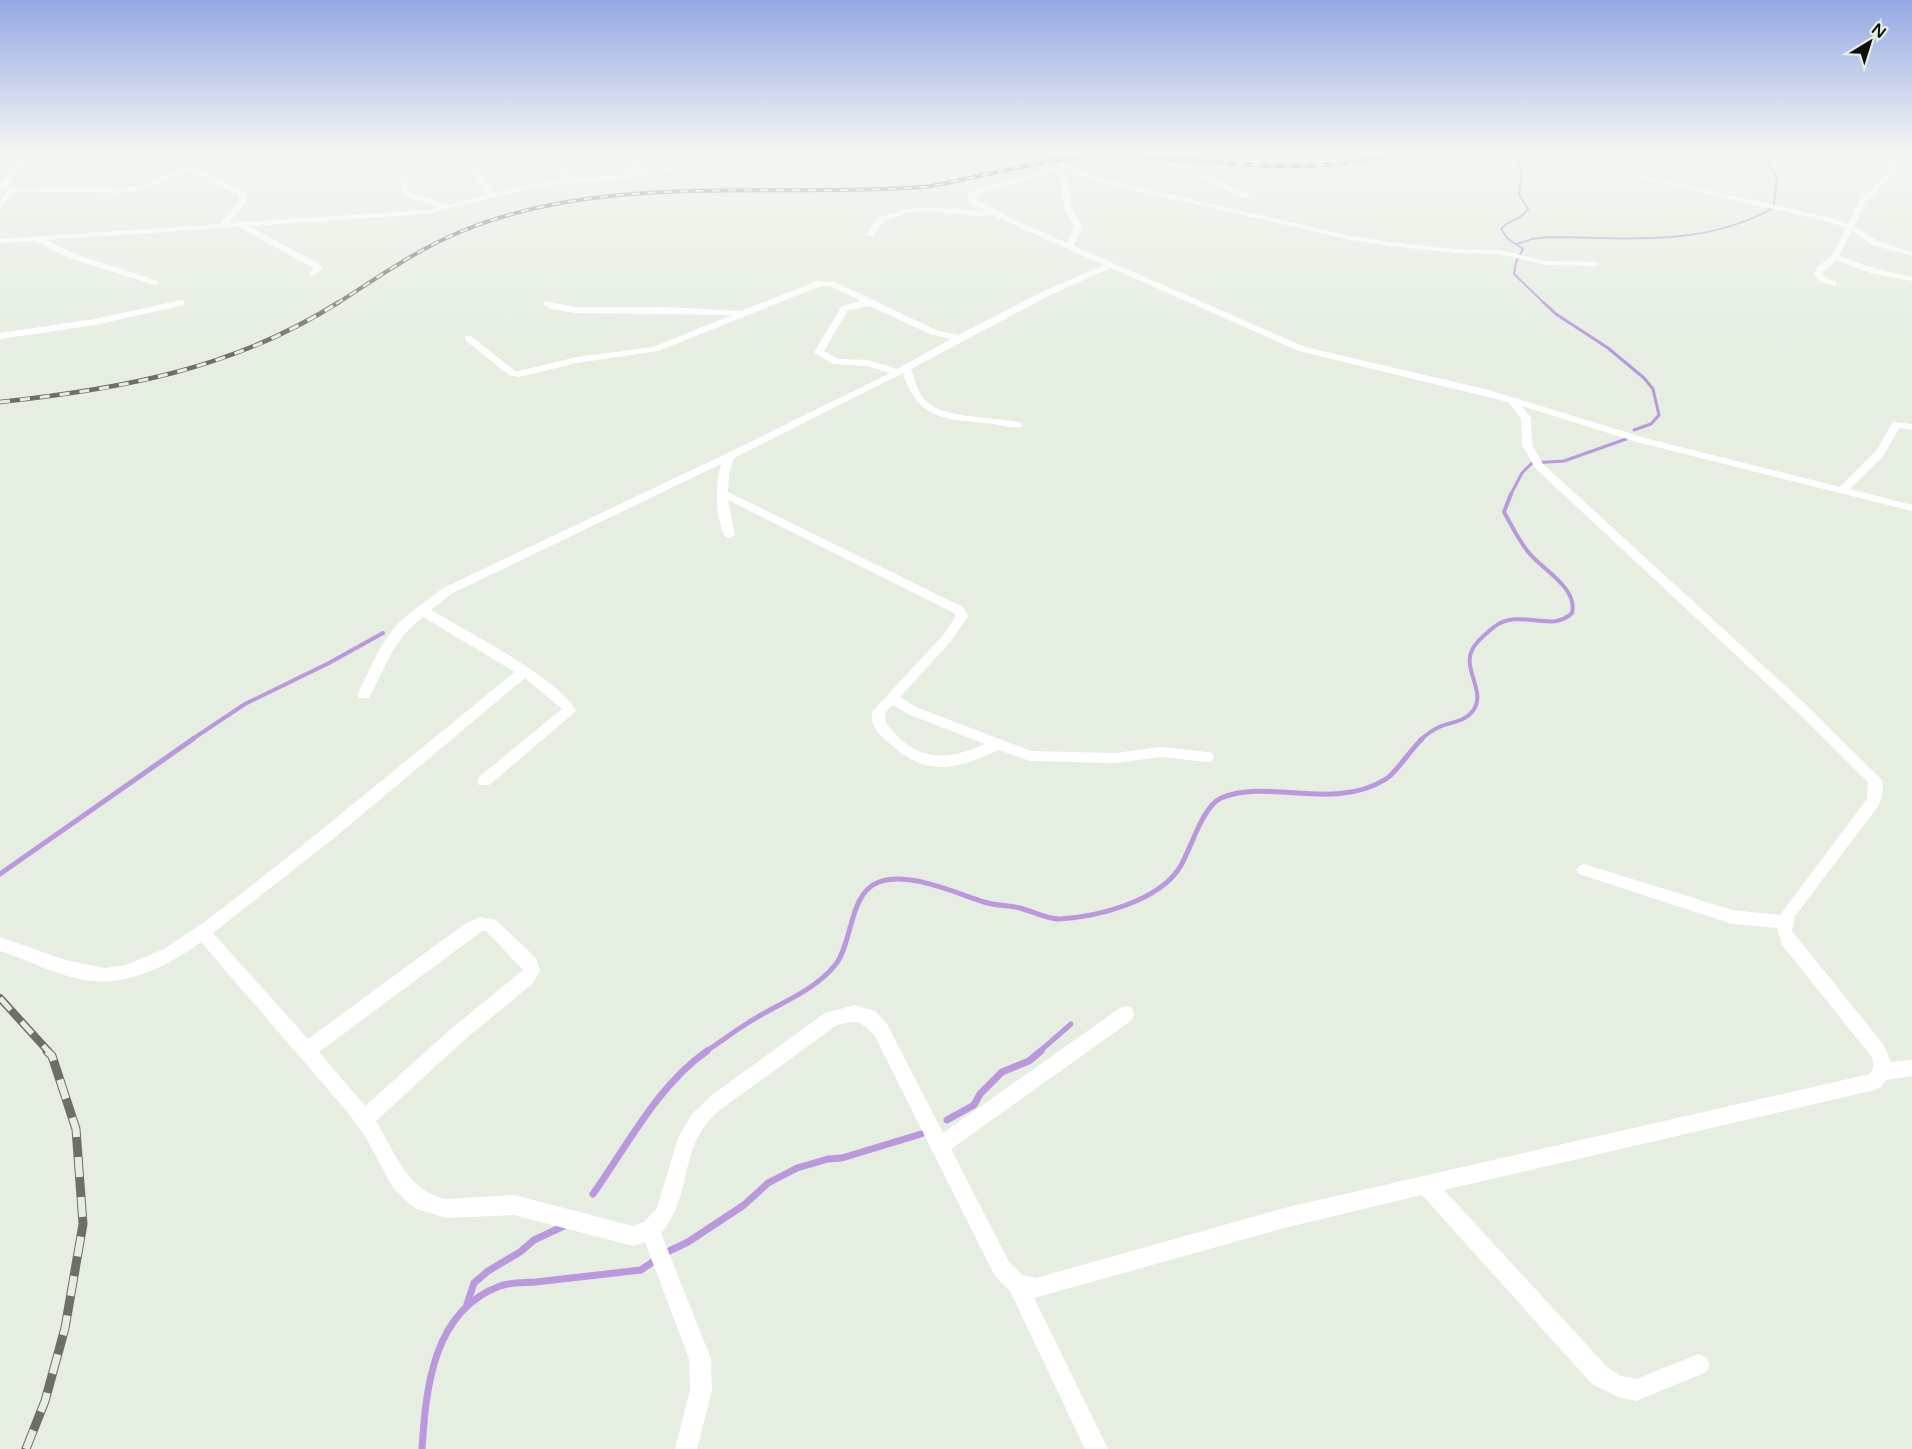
<svg xmlns="http://www.w3.org/2000/svg" width="1912" height="1449" font-family="'Varela Round',sans-serif">
  <rect width="100%" height="100%" fill="#e5eee1"/>
  <g fill="none" stroke-linecap="round" stroke-linejoin="round">
    <g stroke="#bb97de" stroke-width="2">
      <path d="M1513,152L1522,172L1519,194L1528,209C1519,222 1509,219 1501,229L1508,239L1523,249L1516,262L1514,274L1545,304"/>
      <polyline points="1774,204 1777,178 1766,158 1775,152"/>
      <path d="M1517,244L1532,239L1548,237C1627,237 1701,248 1773,208"/>
    </g>
    <g stroke="#bb97de" stroke-width="3">
      <polyline points="1543,302 1556,314 1608,348 1644,378 1653,389 1659,415 1651,424 1634,430"/>
      <polyline points="1510,496 1522,473 1532,463 1564,461 1626,439"/>
    </g>
    <g stroke="#bb97de" stroke-width="4">
      <polyline points="191,740 245,704 329,663 383,633"/>
      <path d="M1420,740C1426,735 1432,730 1439,727C1450,722 1464,722 1472,712C1488,693 1462,670 1472,650C1476,641 1487,633 1494,627C1520,607 1551,634 1572,613C1578,588 1543,570 1529,553C1519,541 1512,526 1504,512L1511,494"/>
    </g>
    <g stroke="#bb97de" stroke-width="5">
      <polyline points="0,874 193,739"/>
      <path d="M705,1052C719,1043 732,1033 746,1024C776,1004 813,993 836,964C853,941 849,893 879,882C909,871 955,893 984,902C996,906 1008,905 1020,908C1032,911 1047,919 1059,919C1098,917 1159,901 1180,867C1191,849 1202,807 1221,798C1270,778 1333,812 1386,779C1397,772 1410,750 1422,739"/>
      <polyline points="1039,1052 1071,1024"/>
    </g>
    <g stroke="#bb97de" stroke-width="7">
      <polyline points="947,1120 974,1105 980,1094 1002,1072 1029,1061 1041,1051"/>
      <path d="M593,1194C628,1145 657,1086 707,1051"/>
      <polyline points="663,1254 688,1242 744,1205 768,1183 797,1168 828,1159 842,1158 921,1134"/>
      <polyline points="467,1304 474,1283 488,1271 520,1252 534,1240 564,1226"/>
      <path d="M422,1449C426,1387 433,1311 500,1286C511,1282 524,1283 536,1282C571,1278 606,1274 641,1270L657,1259"/>
    </g>
    <g fill="#fff" fill-rule="evenodd">
      <path d="M32,152H39L23,164L8,185L19,189L82,187L123,189L147,184L184,167L157,152H165L244,192L247,198L246,202L229,223L237,221L241,222L427,210L439,207L407,197L402,191L400,175L348,152H357L404,173L408,177L409,190L413,193L447,205L487,195L465,161L506,152H519L471,163L494,193L527,185L567,179L529,152H537L576,179L625,174C639,155 662,152 684,152L647,162L633,173L672,167L898,152H934L672,171L602,182L558,184L527,189L427,214L249,226L319,264L322,269L313,276L309,274L313,268L239,227L46,240L75,254L158,281L159,283L155,285L69,258L35,241L0,243V239L220,224L238,202V195L189,170L151,187L123,193L14,192L0,208V201L8,190L0,188V184L19,162Z"/>
      <path d="M1058,152H1064L1066,163H1175L1253,196L1246,198L1174,167H1073L1102,179L1347,235L1388,242L1456,249L1499,250L1547,261L1596,262L1600,264L1596,266L1547,265L1499,254L1456,253L1388,246L1347,239L1098,182L1080,176L1066,169L1072,209L1082,226L1074,246L1305,347L1489,390L1645,438L1840,487L1876,451L1893,422L1912,424V430L1899,428L1884,455L1850,489L1912,505V511L1637,442L1522,406L1531,418L1532,445L1543,464L1804,703L1882,780L1883,791L1879,805L1795,916L1792,931L1883,1044L1891,1062L1912,1060V1076L1886,1080L1881,1087L1875,1090L1444,1190L1608,1368L1621,1376L1636,1379L1699,1354L1706,1358L1710,1365L1706,1372L1636,1401L1618,1397L1592,1384L1422,1195L1288,1227L1034,1298L1108,1449H1085L1010,1291L995,1276L875,1036C859,1019 857,1020 835,1026C808,1046 781,1066 753,1086C737,1098 716,1110 704,1127C681,1158 689,1202 661,1233L711,1359L712,1390L697,1449H675L690,1390L689,1359L645,1242L633,1246L514,1215L446,1218L417,1209L408,1203L392,1186L365,1136L349,1114L201,942C167,967 123,989 79,979C52,973 27,960 0,951V937L65,960L104,968L126,965L164,949L206,921L293,853L515,672L423,617C390,643 388,664 369,698H359L357,695C369,672 379,645 396,626C410,611 427,601 443,588L734,450L890,373L867,366L833,364L816,354L814,352L842,306L861,301L830,286H821L658,351L577,363L519,377L509,375L465,340V336H471L515,371H519L577,357L653,347L732,315L575,313L551,309L544,305V301L575,307H666L741,311L817,281L835,282L936,330L958,335L1046,290L1104,265L990,214L981,216L927,211L903,214L884,221L873,237L866,235L878,217L902,210L927,207L985,211L969,203L967,195L976,189L1059,166ZM1060,170L1064,209L1074,226L1067,243L1015,220L974,198L982,193ZM1111,268L1299,351L1508,402L1521,418L1522,445L1535,468L1794,709L1868,782L1867,799L1780,915L1732,910L1584,864L1579,866L1576,870L1579,874L1732,924L1777,928L1782,945L1871,1056C1874,1063 1874,1068 1870,1074L1288,1207L1036,1278L1022,1275L1009,1262L951,1149L1132,1020L1134,1014L1132,1008L1126,1006L1120,1008L943,1133L887,1024L875,1011L855,1005L825,1013L712,1095L691,1115L678,1138L657,1208L644,1222L633,1226L514,1195L446,1199C406,1191 395,1151 376,1121L463,1041L533,983L540,971L536,958L496,920L481,917L466,923L308,1039L213,933L334,838L525,678L562,709L479,777L477,781L479,785H489L574,713L576,710C556,677 466,631 431,610L451,594L721,464C715,486 715,517 725,537L729,538L735,535L728,500L954,613L956,616L944,634L872,712C870,725 879,735 889,743C928,778 954,770 999,750L1030,761L1115,763L1161,757L1207,762L1212,761L1214,757L1212,753L1207,752L1161,747L1115,753L1031,751L918,708L900,697L952,640L968,616L963,607L728,492L729,474L734,458L903,373C918,419 943,419 986,423C998,424 1011,429 1022,427V423C996,416 947,420 927,402C918,394 915,380 911,369L1052,294ZM870,306L930,334L951,339L897,369L868,360L838,359L824,351L848,310ZM893,705L908,714L985,744C944,762 916,762 886,723L885,712ZM482,931H486L523,970L451,1029L365,1106L319,1052Z"/>
      <path d="M1525,152H1538L1832,218L1848,224C1852,216 1855,204 1862,198C1872,188 1887,175 1892,161L1871,152H1881L1895,157L1903,152H1911L1899,161L1894,171L1879,187L1875,196L1866,201L1854,226L1878,241L1912,252V256L1872,245L1852,231L1839,256L1876,269L1912,277V281L1870,273L1836,260L1822,274L1826,278L1836,282V286L1820,282L1814,274L1817,267L1832,256L1846,228L1830,222Z"/>
      <polygon points="1646,152 1663,152 1684,157 1681,159"/>
      <polygon points="181,300 184,301 184,305 95,325 0,339 0,333 95,319"/>
    </g>
    <g stroke="#6a7068" stroke-width="4">
      <path id="rail-far3" d="M336,304C377,278 416,250 460,232C603,172 771,198 922,187C938,186 954,181 970,178C1020,167 1070,154 1122,156C1198,158 1270,172 1346,163C1365,160 1382,159 1400,152"/>
    </g>
    <g stroke="#6a7068" stroke-width="4.5">
      <path id="rail-far2" d="M0,402C121,389 234,369 339,302"/>
    </g>
    <g stroke="#6a7068" stroke-width="8">
      <polyline id="rail-far1" points="0,998 49,1052"/>
    </g>
    <g stroke="#6a7068" stroke-width="9">
      <polyline id="rail" points="26,1449 45,1401 65,1328 83,1224 76,1129 52,1056 47,1051"/>
    </g>
    <use href="#rail-far3" stroke="#e5eee1" stroke-width="2" stroke-dasharray="8" stroke-linecap="butt"/>
    <use href="#rail-far2" stroke="#e5eee1" stroke-width="3" stroke-dasharray="10" stroke-linecap="butt"/>
    <use href="#rail-far1" stroke="#e5eee1" stroke-width="5" stroke-dasharray="16" stroke-linecap="butt"/>
    <use href="#rail" stroke="#e5eee1" stroke-width="7" stroke-dasharray="20" stroke-linecap="butt"/>
  </g>
  <linearGradient id="sky" x2="0" y2="1"><stop stop-color="#96a8e4"/><stop offset="0.43" stop-color="#f3f7f2"/><stop offset="1" stop-color="#f3f7f2" stop-opacity="0"/></linearGradient>
  <rect width="1912" height="355" fill="url(#sky)"/>
  <g transform="translate(1870 42) rotate(38)" stroke="#e5eee1" stroke-width="4.5" paint-order="stroke">
  <path d="M0-4.5L10 22L0 15L-10 22Z" fill="#0c0f0b"/>
  <text y="-9" font-size="16" font-weight="bold" text-anchor="middle" fill="#0c0f0b">N</text>
  </g>
</svg>
